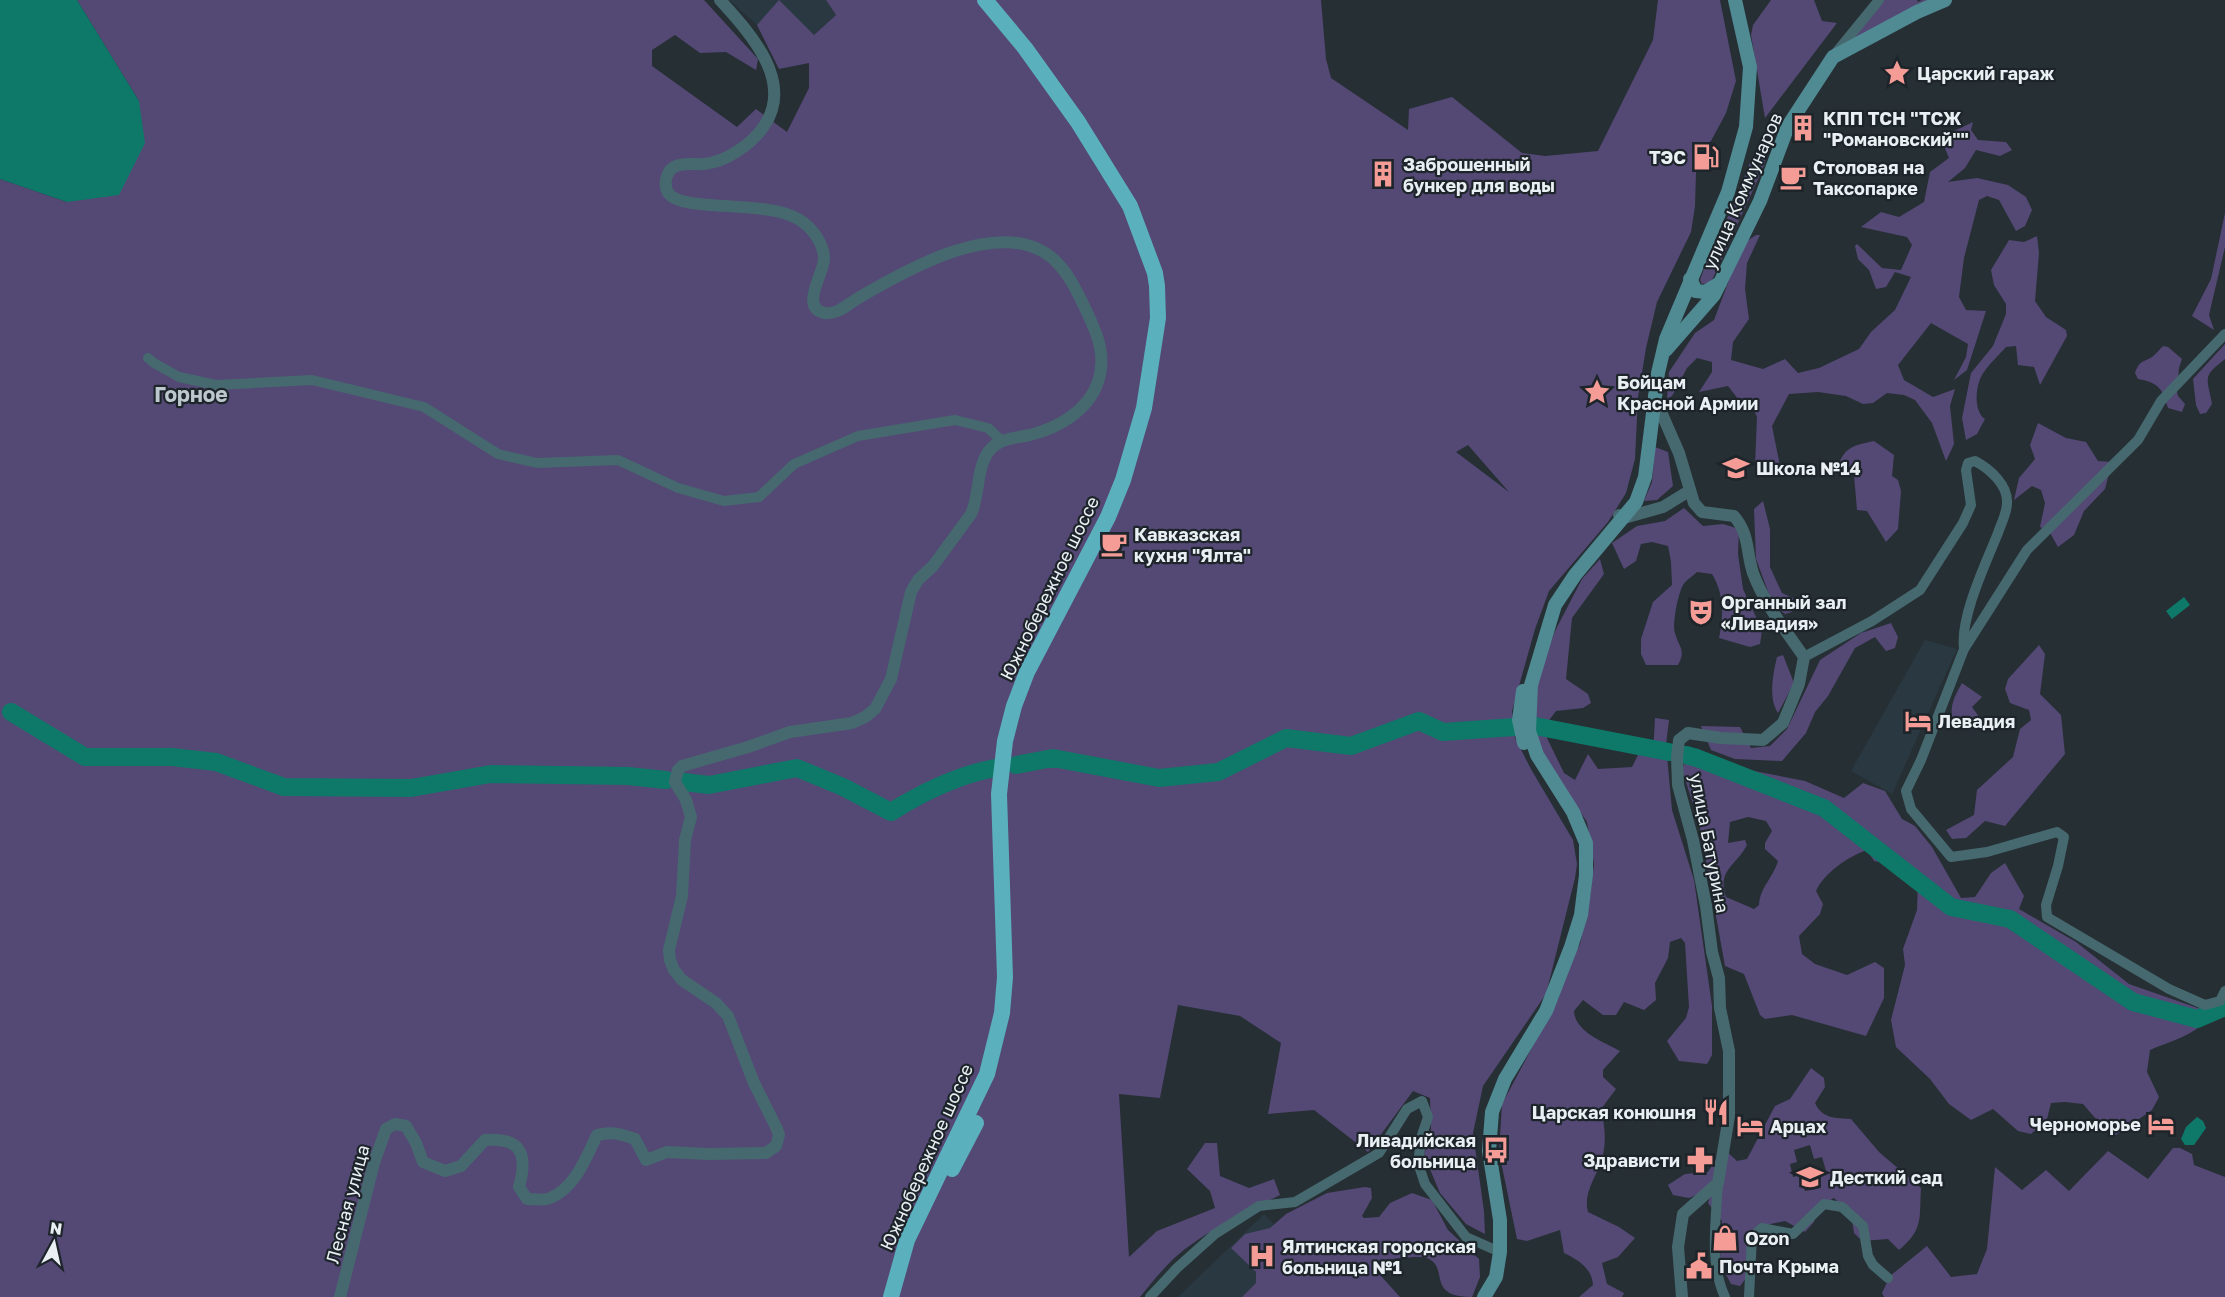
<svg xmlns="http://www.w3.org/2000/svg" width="2225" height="1297" font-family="'Golos Text',sans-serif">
  <rect width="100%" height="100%" fill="#262f34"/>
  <g fill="#293841">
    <polygon points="729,0 826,0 836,15 814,35 780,1 757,25"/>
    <polygon points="1925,640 1957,649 1892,794 1851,771"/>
    <polygon points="1264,1214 1344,1297 1178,1297"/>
  </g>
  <g fill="#544875" fill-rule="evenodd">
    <path d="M77,0H704L758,59L756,70L726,52L700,53L675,35L652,50V66L737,127L756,109L787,132L809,88V63L779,69L757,25L779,0L814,35L836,15L826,0H1321L1326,59L1331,78L1408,130L1409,109L1452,97L1522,153L1545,156L1598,151L1653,40L1658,0H1720L1736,81L1726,113L1711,141L1700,149L1696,173L1695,206L1691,232L1657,302L1646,348L1638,397L1635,459L1626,493L1608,522L1549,591L1535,629L1512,711L1515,738L1532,771L1573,840L1577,864L1575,878L1546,994L1483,1086L1473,1133L1484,1211L1485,1234L1466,1224L1440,1193L1424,1155L1431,1130L1430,1098L1413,1091L1368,1152L1314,1110L1268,1114L1281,1043L1240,1016L1178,1005L1160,1098L1119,1094L1129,1257L1157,1231L1215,1208L1210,1191L1187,1169L1205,1143H1217L1220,1176L1249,1188L1274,1179L1280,1195C1248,1211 1214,1227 1185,1249C1168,1262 1154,1280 1140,1297H0V179L67,202L139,101ZM1468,445L1509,492L1456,452Z"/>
    <polygon points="1771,0 1814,0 1822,21 1837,23 1765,118 1751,35 1753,25"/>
    <polygon points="1879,0 1917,0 1918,2 1922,0 1942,0 1833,57"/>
    <polygon points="1973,122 1971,130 1978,140 2006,142 2012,150 2000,156 1976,150 1965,168 1948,182 1977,178 2008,185 2026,197 2032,210 2025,226 2016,231 1999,200 1987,196 1979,200 1964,258 1959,297 1966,310 1986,311 1967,370 1954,380 1966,357 1968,344 1931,323 1898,365 1904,380 1933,397 1955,389 1950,406 1954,444 1946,461 1932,423 1915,400 1904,395 1887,393 1873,403 1863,404 1846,396 1818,392 1789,394 1772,426 1780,466 1770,474 1757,470 1755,465 1757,417 1752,406 1738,399 1728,386 1699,392 1712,372 1712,362 1697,358 1687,368 1672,396 1667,399 1669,372 1695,333 1714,320 1737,259 1747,241 1756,235 1760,235 1747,263 1745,289 1749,319 1733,342 1731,360 1763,369 1785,359 1798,373 1819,368 1859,349 1871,332 1895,310 1911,277 1895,272 1886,287 1876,289 1869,270 1858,259 1855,246 1857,244 1882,268 1901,270 1912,245 1907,237 1861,227 1881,212 1899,217 1924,202 1930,172 1949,158 1944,146 1950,133"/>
    <polygon points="1766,150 1765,163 1759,177 1713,278 1710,283 1702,284 1700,280 1704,269 1739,192 1751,159"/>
    <polygon points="2225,213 2225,247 2209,315 2214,330 2192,316 2211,279"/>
    <path d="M2037,236L2039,253L2035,301L2046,317L2066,330L2067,336L2040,385L2034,367L2018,365L2016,346L2006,347C1999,355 1990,363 1984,372C1975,384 1973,411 1985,419L1977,434L1966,440L1962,418L1971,373L1993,346L2006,314V304L1994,285L1991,270L2009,240L2024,242Z"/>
    <path d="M2225,344V359C2202,377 2207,376 2212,404L2206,413L2200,414L2196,405L2193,379Z"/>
    <path d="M2163,346L2168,347L2182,359L2179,368L2177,392L2178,396L2185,404L2182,412L2168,408C2162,389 2160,383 2138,379L2135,373C2140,360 2142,363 2152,357C2156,354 2160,349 2163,346Z"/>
    <polygon points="2038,423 2066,438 2086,442 2098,461 2112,462 2105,489 2084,511 2074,535 2058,547 2049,531 2040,527 2045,503 2041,490 2032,486 2014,500 2019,478 2035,459 2030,445"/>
    <path d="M1874,441L1894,455L1892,476L1898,480L1901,491L1898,529L1886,542L1867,511L1857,510L1854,475L1838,468C1843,447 1855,445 1874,441Z"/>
    <polygon points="1655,447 1668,452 1673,486 1657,500 1644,501 1652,482"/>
    <polygon points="1763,501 1770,529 1770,567 1782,593 1793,598 1792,612 1785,614 1773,605 1756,559 1754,509"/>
    <path d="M1684,508L1703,526L1723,524L1739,529L1738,554L1743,589L1762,630L1760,644L1750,647L1719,638C1724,616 1724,594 1712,574L1697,572C1693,576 1686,580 1683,585C1678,594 1672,624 1675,633C1678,646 1687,650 1678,665H1646L1641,654V639L1653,602L1672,585L1671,562L1668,546L1652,542L1641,544L1636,561L1624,569L1612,543L1637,526L1665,521Z"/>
    <path d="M1600,559L1604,574L1572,618L1566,679L1588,694L1591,703L1583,708L1556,711L1547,723V738L1564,773L1575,780L1588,754L1598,769L1632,767L1638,755L1653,754L1655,718L1669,720L1666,745L1672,810L1694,880L1712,1006V1055L1707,1064L1679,1061L1667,1041L1686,1018L1689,1007L1685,943L1681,938L1670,942L1668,958L1655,983L1656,1000L1644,1010L1624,1002L1616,1015H1603L1583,1000L1574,1011C1575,1032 1604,1042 1620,1051L1603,1070V1077L1616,1089L1601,1109C1605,1127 1607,1144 1601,1162C1595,1179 1583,1194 1588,1212L1619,1227L1635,1238L1618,1257L1602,1263L1607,1284L1624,1293L1622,1297H1579L1593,1285C1592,1268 1578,1260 1564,1253L1560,1230L1527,1241L1517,1239L1499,1152L1502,1104L1559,997L1564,975L1580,944L1590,897L1594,864L1587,822L1537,748L1529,718L1534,687L1555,631L1582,579Z"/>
    <polygon points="1891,623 1898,637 1895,648 1886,651 1875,637 1855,648 1828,696 1815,712 1806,733 1782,761 1735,759 1711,750 1701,726 1740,727 1751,748 1770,746 1787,729 1820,660 1861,633"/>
    <polygon points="2039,645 2045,654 2040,694 2061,715 2065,754 2005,826 1985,821 1966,838 1952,839 1946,830 1974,815 1977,790 2013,757 2020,729 2031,720 2029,710 2010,703 2005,689 2008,679"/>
    <path d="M1783,655L1794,683L1778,713C1768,698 1773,674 1777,657Z"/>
    <path d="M1962,683L1982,697L1972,707L1982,721L1971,730L1955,727C1948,709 1953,699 1962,683Z"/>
    <path d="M1695,762L1754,771L1805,781L1844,798L1863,783L1885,791L1902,819L1915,826L1932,847L1961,898L1975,897L1991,873L2005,863L2024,896L2019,909L2076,942L2129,984L2212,1013C2198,1035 2173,1040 2150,1050L2147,1072L2159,1097L2152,1110L2116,1135L2103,1127L2083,1104L2065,1102L2051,1103L2047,1119L2031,1134L2018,1131L1993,1109L1971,1120L1949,1104L1930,1079L1896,1047L1891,1020L1905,965L1903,949L1917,910L1918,879L1907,867L1874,861L1867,850C1849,856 1824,873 1816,891L1823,904L1820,914L1799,936L1802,954L1815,964L1847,975L1875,962L1884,968V998L1866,1036L1792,1015L1765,1019L1760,1015L1744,974L1725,966L1699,822L1682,770L1684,764ZM1748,817L1766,821L1772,831L1765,843V849L1778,861C1773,878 1760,887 1759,905L1754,909L1726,897C1717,870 1735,867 1747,845L1745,840L1728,843L1730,822Z"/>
    <path d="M1811,1068L1824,1078L1825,1087L1815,1103C1822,1119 1836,1118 1851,1119L1879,1152L1921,1188C1919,1219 1924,1229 1899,1250L1888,1239L1862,1241L1854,1233L1851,1214L1834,1198L1820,1206L1814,1222L1805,1232L1785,1221L1756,1227L1750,1273L1740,1286L1731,1284L1720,1263L1722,1221L1708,1203L1713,1188L1689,1198L1673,1195L1668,1185L1685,1174L1708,1172L1723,1148L1737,1161L1747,1159L1775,1106L1790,1099ZM1810,1145L1814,1159L1822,1157L1826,1171L1817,1173L1821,1188L1805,1191L1801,1175L1793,1177L1790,1164L1797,1162L1794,1150Z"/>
    <polygon points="2173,1148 2180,1148 2192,1154 2194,1165 2225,1177 2225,1297 1884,1297 1882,1293 1890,1276 1927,1246 1951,1277 1977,1274 1987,1249 1995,1167 2022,1190 2046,1170 2069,1191 2108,1151 2148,1179"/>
    <path d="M1365,1187L1371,1188L1372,1198L1362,1216L1364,1218L1379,1217L1390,1203L1412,1193L1432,1200L1448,1230L1479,1259L1480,1277L1472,1297C1425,1297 1450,1267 1427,1258C1419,1255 1393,1259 1384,1260L1381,1276L1400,1297H1242L1256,1283V1272L1231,1248L1245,1234L1270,1228L1286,1214L1327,1193Z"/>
  </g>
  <g fill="#0e7969">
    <polygon points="0,0 77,0 139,101 145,143 119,195 67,202 0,179"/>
    <polygon points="2184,597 2190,605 2172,619 2166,611"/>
    <polygon points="2197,1117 2203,1121 2206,1128 2194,1145 2185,1145 2181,1139 2186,1127"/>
  </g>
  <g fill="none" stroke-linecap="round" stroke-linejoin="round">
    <g stroke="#0e7969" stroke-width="18">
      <polyline points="11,712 85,757 172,757 216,762 284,787 411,788 491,774 628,776 666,780"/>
      <polyline points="1535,726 1669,752"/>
      <polyline points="1686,755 1697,758 1824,808 1951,907 2010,919 2133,1002 2197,1019 2225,1007"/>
      <polyline points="1016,765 1053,758 1159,778 1218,772 1286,738 1351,746 1419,721 1443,732 1514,727"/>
      <path d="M684,782L709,785L797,768L843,787L891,812C923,792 958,775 995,768"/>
    </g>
    <g stroke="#46696f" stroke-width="10">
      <polyline points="1835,54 1879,0"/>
      <polyline points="2225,334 2161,401 2138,440 2027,550 1964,649 1921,760 1906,791 1911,809 1951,857 1987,852 2057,832 2064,837 2058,866 2046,905 2047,917 2169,989 2205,1005 2220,1001 2225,991"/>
      <polyline points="148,358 154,363 179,377 216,385 312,380 424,407 498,454 537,463 618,460 678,488 724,501 759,497 794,464 858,436 955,420 988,428 1002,441"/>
      <path d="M1804,657L1872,621L1920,590L1963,523L1971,505L1966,470L1968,463L1975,461C1990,469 2008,485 2007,503C2007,513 2001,524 1998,533C1986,563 1960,617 1964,648"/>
      <path d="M1718,1183C1716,1220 1709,1263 1725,1297"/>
      <polyline points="1150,1297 1177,1268 1215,1234 1259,1206 1295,1202 1379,1153 1407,1109 1422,1101 1428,1117 1422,1135 1418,1163 1425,1184 1466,1237 1500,1252"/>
      <polyline points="1749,1297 1752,1237 1762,1228 1793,1234 1824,1204 1842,1207 1863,1226 1868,1256 1873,1265 1888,1278"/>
    </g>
    <g stroke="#46696f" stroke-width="12">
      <path d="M1654,396L1679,453L1694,503L1702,512L1734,516C1750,535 1746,552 1753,573C1764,603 1786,631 1804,657L1799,684L1783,723L1763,740L1721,738L1688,733L1679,740L1677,757L1678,785L1693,840L1706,906L1712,952L1719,978L1720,1008L1729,1051V1116L1718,1183L1683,1214L1678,1247L1682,1297"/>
      <polyline points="1619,515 1624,518 1663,507 1689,491"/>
      <path d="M340,1297L374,1163L386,1129L395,1124L406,1126L416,1143L423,1162L445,1171L461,1166L485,1140C522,1137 528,1155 519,1187L527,1199C534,1199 544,1201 550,1198C575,1188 586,1158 597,1135C612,1131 621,1134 635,1139L646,1160L667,1152L708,1154L766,1153L776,1146L779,1135L777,1129L754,1083L728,1016L716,1003L682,980L674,970L670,960L669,950L682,896L685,840L691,817L686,800L675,782L678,770L682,766L748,747L790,732L852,723L865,717L875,709L891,679L911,592L918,580L933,566L971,514C980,495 976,468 989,451C999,438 1015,438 1030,435C1058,428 1088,411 1098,382C1107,355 1097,333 1085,308C1076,289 1065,266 1047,254C995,219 906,270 860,297C849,303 838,315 825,313C799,308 824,273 824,259C824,243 811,226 798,219C767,200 683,212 669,194C662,185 667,169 676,166C685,162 695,165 704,164C726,162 752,144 764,126C795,81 749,32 720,0"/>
    </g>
    <g stroke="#508a93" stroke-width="14">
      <polyline points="1690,279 1696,291 1705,292 1720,283"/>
      <polyline points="1666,350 1714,295 1760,201 1788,126 1833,57 1917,12 1945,0"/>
      <polyline points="1523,691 1519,720 1524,743"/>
      <polyline points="1484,1297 1496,1277 1500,1252 1500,1220 1489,1151 1492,1112 1505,1079 1546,1011 1571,947 1581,915 1586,875 1586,843 1573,812 1537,755 1529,731 1531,685 1555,605 1575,575 1636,502 1645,477 1658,373 1666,339 1728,192 1746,127 1750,67 1735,0"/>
    </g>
    <g stroke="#5ab0bc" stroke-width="16">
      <polyline points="952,1169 976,1123"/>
      <polyline points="891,1297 907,1240 987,1074 1002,1013 1005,977 999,794 1005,741 1014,706 1027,672 1108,517 1123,480 1144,408 1158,318 1157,286 1155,273 1130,206 1078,122 1025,48 985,0"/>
    </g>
  </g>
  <defs>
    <g id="sight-bare" transform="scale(2.07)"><path d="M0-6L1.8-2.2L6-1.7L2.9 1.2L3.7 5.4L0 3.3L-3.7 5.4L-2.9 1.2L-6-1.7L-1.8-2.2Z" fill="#f59c96" stroke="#1d252a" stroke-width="2.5" paint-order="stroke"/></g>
    <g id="building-bare" transform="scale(2.07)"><path d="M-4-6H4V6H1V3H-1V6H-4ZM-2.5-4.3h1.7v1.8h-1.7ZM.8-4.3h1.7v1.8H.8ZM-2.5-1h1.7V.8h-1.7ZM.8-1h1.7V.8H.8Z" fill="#f59c96" stroke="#1d252a" stroke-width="2.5" paint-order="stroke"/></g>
    <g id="fuel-bare" transform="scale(2.07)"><path d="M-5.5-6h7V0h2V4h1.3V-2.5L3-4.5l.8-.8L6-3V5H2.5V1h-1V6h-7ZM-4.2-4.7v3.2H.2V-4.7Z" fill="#f59c96" stroke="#1d252a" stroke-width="2.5" paint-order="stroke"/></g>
    <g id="cafe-bare" transform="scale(2.07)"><path d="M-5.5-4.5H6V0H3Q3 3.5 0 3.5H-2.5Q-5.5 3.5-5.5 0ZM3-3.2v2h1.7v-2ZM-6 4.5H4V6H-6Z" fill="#f59c96" stroke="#1d252a" stroke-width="2.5" paint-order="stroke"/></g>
    <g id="school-bare" transform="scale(2.07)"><path d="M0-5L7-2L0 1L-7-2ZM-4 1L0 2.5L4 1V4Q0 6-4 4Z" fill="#f59c96" stroke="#1d252a" stroke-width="2.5" paint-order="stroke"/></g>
    <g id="theatre-bare" transform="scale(2.07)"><path d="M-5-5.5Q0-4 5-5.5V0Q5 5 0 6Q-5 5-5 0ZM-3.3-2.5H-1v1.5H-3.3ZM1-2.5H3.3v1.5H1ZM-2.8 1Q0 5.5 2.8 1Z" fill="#f59c96" stroke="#1d252a" stroke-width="2.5" paint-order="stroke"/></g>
    <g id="hotel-bare" transform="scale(2.07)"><path d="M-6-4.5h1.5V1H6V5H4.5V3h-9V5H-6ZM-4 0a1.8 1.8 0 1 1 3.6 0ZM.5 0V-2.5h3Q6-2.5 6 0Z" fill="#f59c96" stroke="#1d252a" stroke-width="2.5" paint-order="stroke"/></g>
    <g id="restaurant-bare" transform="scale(2.07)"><path d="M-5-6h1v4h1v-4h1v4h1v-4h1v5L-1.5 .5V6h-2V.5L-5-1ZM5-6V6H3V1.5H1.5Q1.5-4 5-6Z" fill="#f59c96" stroke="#1d252a" stroke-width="2.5" paint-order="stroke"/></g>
    <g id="bus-bare" transform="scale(2.07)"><path d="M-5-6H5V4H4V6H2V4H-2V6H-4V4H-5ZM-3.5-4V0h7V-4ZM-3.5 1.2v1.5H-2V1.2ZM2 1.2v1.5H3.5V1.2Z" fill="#f59c96" stroke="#1d252a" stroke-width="2.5" paint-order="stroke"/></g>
    <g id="pharmacy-bare" transform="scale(2.07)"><path d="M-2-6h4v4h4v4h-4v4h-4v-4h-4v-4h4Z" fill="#f59c96" stroke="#1d252a" stroke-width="2.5" paint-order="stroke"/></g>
    <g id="shop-bare" transform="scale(2.07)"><path d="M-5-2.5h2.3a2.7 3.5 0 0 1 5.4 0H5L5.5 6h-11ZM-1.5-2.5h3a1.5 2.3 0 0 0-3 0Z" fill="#f59c96" stroke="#1d252a" stroke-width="2.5" paint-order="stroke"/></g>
    <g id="hospital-bare" transform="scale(2.07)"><path d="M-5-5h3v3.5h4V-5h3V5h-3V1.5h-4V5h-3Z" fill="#f59c96" stroke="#1d252a" stroke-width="2.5" paint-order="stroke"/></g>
    <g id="civic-bare" transform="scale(2.07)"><path d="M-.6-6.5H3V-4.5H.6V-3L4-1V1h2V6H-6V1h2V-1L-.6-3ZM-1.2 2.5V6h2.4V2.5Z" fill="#f59c96" stroke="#1d252a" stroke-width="2.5" paint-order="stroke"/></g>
  </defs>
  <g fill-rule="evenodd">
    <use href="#sight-bare" x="1897" y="73"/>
    <use href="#building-bare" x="1803" y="128"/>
    <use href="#fuel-bare" x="1706" y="157"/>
    <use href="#building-bare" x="1383" y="174"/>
    <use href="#cafe-bare" x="1793" y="177"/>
    <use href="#sight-bare" x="1597" y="392"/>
    <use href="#school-bare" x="1736" y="468"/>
    <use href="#cafe-bare" x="1114" y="544"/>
    <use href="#theatre-bare" x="1701" y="612"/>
    <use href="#hotel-bare" x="1918" y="721"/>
    <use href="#restaurant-bare" x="1716" y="1112"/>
    <use href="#hotel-bare" x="2161" y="1124"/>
    <use href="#hotel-bare" x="1750" y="1126"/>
    <use href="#bus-bare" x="1496" y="1150"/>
    <use href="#pharmacy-bare" x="1700" y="1160"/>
    <use href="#school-bare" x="1810" y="1177"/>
    <use href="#shop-bare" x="1725" y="1238"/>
    <use href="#hospital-bare" x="1262" y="1256"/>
    <use href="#civic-bare" x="1699" y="1266"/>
  </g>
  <g text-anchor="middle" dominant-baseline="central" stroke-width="4.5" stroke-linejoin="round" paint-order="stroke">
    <g font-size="18" font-weight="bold" fill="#e9eff3" stroke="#1d252a" text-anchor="start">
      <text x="1917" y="73">Царский гараж</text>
      <text x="1823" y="118">КПП ТСН "ТСЖ<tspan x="1823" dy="21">"Романовский""</tspan></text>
      <text x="1686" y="157" text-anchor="end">ТЭС</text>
      <text x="1403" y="164">Заброшенный<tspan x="1403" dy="21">бункер для воды</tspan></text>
      <text x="1813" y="167">Столовая на<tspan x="1813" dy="21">Таксопарке</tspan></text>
      <text x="1617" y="382">Бойцам<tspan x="1617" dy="21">Красной Армии</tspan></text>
      <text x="1756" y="468">Школа №14</text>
      <text x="1134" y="534">Кавказская<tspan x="1134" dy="21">кухня "Ялта"</tspan></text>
      <text x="1721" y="602">Органный зал<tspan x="1721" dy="21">«Ливадия»</tspan></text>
      <text x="1938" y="721">Левадия</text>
      <text x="1696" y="1112" text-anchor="end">Царская конюшня</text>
      <text x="2141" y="1124" text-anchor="end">Черноморье</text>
      <text x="1770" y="1126">Арцах</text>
      <text x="1476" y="1140" text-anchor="end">Ливадийская<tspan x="1476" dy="21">больница</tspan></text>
      <text x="1680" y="1160" text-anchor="end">Здрависти</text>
      <text x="1830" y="1177">Десткий сад</text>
      <text x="1745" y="1238">Ozon</text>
      <text x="1282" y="1246">Ялтинская городская<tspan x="1282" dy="21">больница №1</tspan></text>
      <text x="1719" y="1266">Почта Крыма</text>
    </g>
    <g font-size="18" fill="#e9eff3" stroke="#1d252a">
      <text transform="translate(1742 191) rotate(-66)">улица Коммунаров</text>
      <text transform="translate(1049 588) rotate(-64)">Южнобережное шоссе</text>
      <text transform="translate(1710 843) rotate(79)">улица Батурина</text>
      <text transform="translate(926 1157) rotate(-66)">Южнобережное шоссе</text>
      <text transform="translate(347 1204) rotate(-75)">Лесная улица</text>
    </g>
    <g font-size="21" font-weight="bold" fill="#bcc7ce" stroke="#1d252a">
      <text x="191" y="394">Горное</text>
    </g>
  </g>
  <g transform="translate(54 1243) rotate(8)" stroke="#1d252a" stroke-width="4.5" paint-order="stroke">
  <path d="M0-4.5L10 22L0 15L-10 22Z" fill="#e9eff3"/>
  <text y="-9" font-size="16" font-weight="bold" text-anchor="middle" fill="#e9eff3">N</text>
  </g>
</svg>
